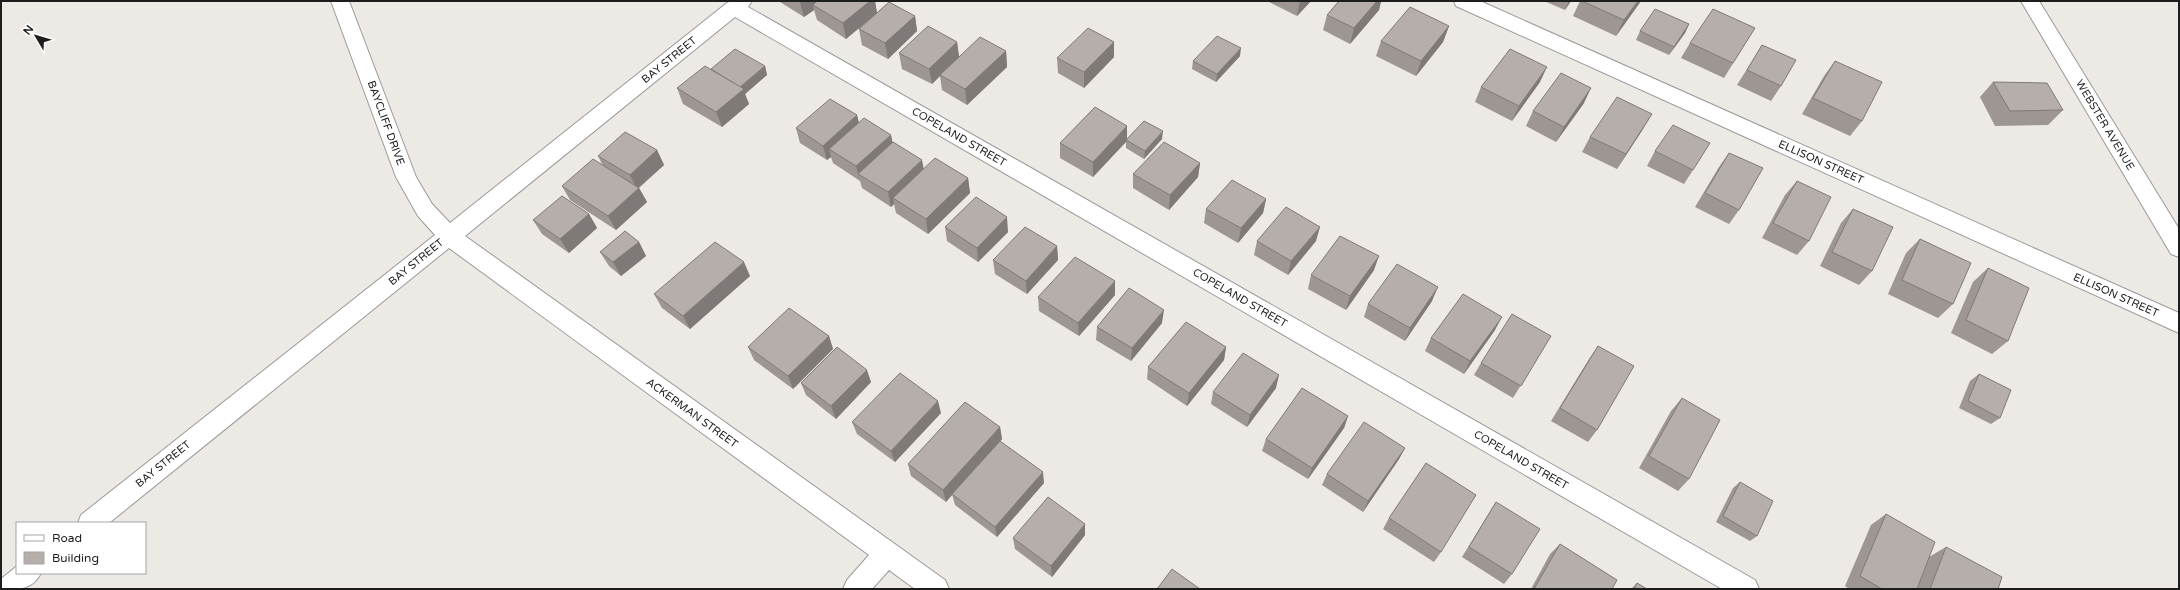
<svg xmlns="http://www.w3.org/2000/svg" width="2180" height="590" font-family="'Varela Round',sans-serif">
  <rect width="100%" height="100%" fill="#ede9e4"/>
  <g fill="none" stroke-linecap="round" stroke-linejoin="round">
    <g stroke="#9a9a9a" stroke-width="2">
      <g id="minor">
        <polygon points="331,1 349,1 416,177 432,204 450,223 727,3 731,1 752,1 748,7 1755,580 1759,589 1722,589 735,17 465,236 945,580 949,589 915,589 889,570 872,589 843,589 847,580 869,555 449,248 109,523 78,523 81,515 435,235 418,216 396,177"/>
        <polygon points="1454,1 1480,1 2179,313 2179,333 1456,6"/>
        <polygon points="2021,1 2039,1 2179,229 2179,257 2171,254"/>
        <path d="M17,566V573H41C32,590 20,589 1,589V579Z"/>
      </g>
    </g>
    <use href="#minor" fill="#fff" fill-rule="evenodd"/>
  </g>
  <g fill="#9d9693">
    <polygon points="780,1 875,1 877,13 915,16 917,31 888,59 862,45 859,29 871,18 846,39 817,20 814,10 804,17 780,2"/>
    <polygon points="1267,1 1311,1 1297,16"/>
    <polygon points="1339,1 1381,1 1379,10 1350,44 1323,30 1327,15"/>
    <polygon points="1544,1 1571,1 1565,10"/>
    <polygon points="1580,1 1641,1 1616,36 1573,16"/>
    <polygon points="1689,24 1685,33 1669,55 1636,40 1640,31"/>
    <polygon points="1449,26 1443,42 1416,76 1376,56 1381,41"/>
    <polygon points="1755,28 1724,78 1681,58 1690,43"/>
    <polygon points="957,42 959,56 1006,51 1007,67 967,105 942,90 940,76 932,84 902,69 899,53"/>
    <polygon points="1114,42 1114,57 1084,88 1058,73 1057,58"/>
    <polygon points="1762,45 1781,86 1771,101 1737,85"/>
    <polygon points="1240,56 1216,82 1192,69 1193,61"/>
    <polygon points="1835,61 1862,121 1850,136 1802,114 1824,76"/>
    <polygon points="765,66 767,75 745,94 749,104 722,127 683,104 677,88 711,69"/>
    <polygon points="1540,82 1512,121 1475,102 1481,87"/>
    <polygon points="1993,82 2063,110 2048,125 1995,126 1980,97"/>
    <polygon points="1584,103 1556,142 1526,126 1533,111"/>
    <polygon points="857,115 859,123 891,135 892,142 924,169 968,178 970,193 928,234 896,213 894,204 891,207 862,188 860,181 833,163 831,157 827,160 800,143 796,128"/>
    <polygon points="1643,129 1617,169 1582,152 1590,137"/>
    <polygon points="1162,139 1144,159 1126,148 1126,141 1093,177 1060,158 1060,143"/>
    <polygon points="657,150 664,165 639,188 647,202 616,230 570,200 562,186 603,166 598,156"/>
    <polygon points="1655,151 1693,170 1684,184 1647,166"/>
    <polygon points="1729,153 1739,210 1729,224 1695,207 1719,167"/>
    <polygon points="1200,163 1198,177 1169,210 1133,188 1133,174"/>
    <polygon points="1797,181 1809,241 1797,255 1762,238 1785,195"/>
    <polygon points="1266,199 1263,213 1238,243 1204,223 1206,209"/>
    <polygon points="1853,209 1872,271 1859,285 1820,266 1841,223"/>
    <polygon points="589,214 597,228 569,253 542,234 533,220"/>
    <polygon points="945,227 1008,232 978,262 947,241"/>
    <polygon points="1920,239 1953,304 1938,318 1888,294 1906,253"/>
    <polygon points="1257,241 1316,241 1288,275 1254,255"/>
    <polygon points="639,242 646,256 621,276 609,266 600,252"/>
    <polygon points="1057,246 1058,260 1027,294 995,274 993,260"/>
    <polygon points="1988,268 2008,341 1992,354 1951,333 1973,282"/>
    <polygon points="1374,270 1346,310 1308,289 1311,275"/>
    <polygon points="750,276 690,329 662,308 654,294"/>
    <polygon points="1115,295 1079,336 1039,311 1038,297"/>
    <polygon points="1432,301 1405,341 1364,317 1368,304"/>
    <polygon points="1162,323 1131,361 1096,340 1097,327"/>
    <polygon points="1495,330 1464,374 1425,351 1431,338"/>
    <polygon points="829,336 833,349 793,389 754,360 748,347"/>
    <polygon points="1551,336 1513,398 1474,375 1481,363"/>
    <polygon points="1598,346 1597,430 1588,442 1551,421 1589,359"/>
    <polygon points="1226,347 1224,360 1187,406 1147,379 1148,367"/>
    <polygon points="1979,374 2000,418 1991,424 1959,408 1970,381"/>
    <polygon points="871,382 836,419 806,395 801,383"/>
    <polygon points="1276,388 1247,427 1211,404 1213,392"/>
    <polygon points="1682,398 1689,479 1678,491 1639,468 1671,411"/>
    <polygon points="941,413 895,462 857,434 852,422"/>
    <polygon points="1348,416 1344,428 1308,479 1262,451 1266,439"/>
    <polygon points="1000,427 1002,439 1000,441 1044,483 997,537 955,505 952,494 946,502 911,476 908,464"/>
    <polygon points="1405,448 1399,459 1363,512 1322,485 1327,474"/>
    <polygon points="1740,482 1757,536 1750,541 1716,522 1733,488"/>
    <polygon points="1496,502 1512,574 1504,584 1462,557 1489,513"/>
    <polygon points="1886,514 1917,589 1849,589 1845,586 1871,525"/>
    <polygon points="1389,518 1441,552 1434,562 1383,529"/>
    <polygon points="1085,535 1052,577 1015,549 1013,538"/>
    <polygon points="1560,544 1612,589 1531,589 1550,554"/>
    <polygon points="1946,547 1998,589 1917,589 1929,557"/>
    <polygon points="1637,583 1647,589 1631,589"/>
  </g>
  <g fill="#7f7a78">
    <polygon points="801,1 825,1 813,5 814,10 804,17 800,2"/>
    <polygon points="870,1 875,1 877,13 846,39 843,23"/>
    <polygon points="1300,1 1311,1 1297,16"/>
    <polygon points="1377,1 1381,1 1379,10 1350,44 1354,28"/>
    <polygon points="1569,1 1571,1 1565,10"/>
    <polygon points="1638,1 1641,1 1616,36 1624,20"/>
    <polygon points="915,16 917,31 888,59 885,43"/>
    <polygon points="1689,24 1685,33 1669,55 1674,47"/>
    <polygon points="1449,26 1443,42 1416,76 1421,61"/>
    <polygon points="957,42 959,57 940,75 940,76 932,84 929,69"/>
    <polygon points="1114,42 1114,57 1084,88 1084,72"/>
    <polygon points="1241,48 1240,56 1216,82 1217,74"/>
    <polygon points="1006,51 1007,67 967,105 965,89"/>
    <polygon points="765,66 767,75 745,94 749,104 722,127 716,112 739,88"/>
    <polygon points="1547,67 1540,82 1512,121 1519,106"/>
    <polygon points="1591,88 1584,103 1556,142 1564,127"/>
    <polygon points="1652,114 1643,129 1617,169 1626,154"/>
    <polygon points="857,115 860,130 829,149 831,157 827,160 823,146"/>
    <polygon points="1127,126 1127,141 1093,177 1093,162"/>
    <polygon points="1163,131 1162,139 1144,159 1145,151"/>
    <polygon points="891,135 894,149 858,174 860,181 856,166"/>
    <polygon points="657,150 664,165 637,189 630,175"/>
    <polygon points="922,160 925,175 893,198 894,204 891,207 888,192"/>
    <polygon points="1200,163 1198,177 1169,210 1170,195"/>
    <polygon points="968,178 970,193 928,234 926,219"/>
    <polygon points="639,188 647,202 616,230 608,216"/>
    <polygon points="1266,199 1263,213 1238,243 1241,228"/>
    <polygon points="589,214 597,228 569,253 560,239"/>
    <polygon points="1007,217 1008,232 978,262 977,248"/>
    <polygon points="1320,227 1316,241 1288,275 1291,261"/>
    <polygon points="639,242 646,256 621,276 613,262"/>
    <polygon points="1057,246 1058,260 1027,294 1026,281"/>
    <polygon points="1379,256 1374,270 1346,310 1350,296"/>
    <polygon points="744,262 750,276 690,329 683,316"/>
    <polygon points="1115,281 1115,295 1079,336 1078,323"/>
    <polygon points="1438,287 1432,301 1405,341 1410,328"/>
    <polygon points="1164,310 1162,323 1131,361 1132,348"/>
    <polygon points="1502,317 1495,330 1464,374 1470,361"/>
    <polygon points="829,336 833,349 793,389 788,376"/>
    <polygon points="1226,347 1224,360 1187,406 1189,393"/>
    <polygon points="867,370 871,382 836,419 831,406"/>
    <polygon points="1279,375 1276,388 1247,427 1250,415"/>
    <polygon points="938,401 941,413 895,462 891,451"/>
    <polygon points="1348,416 1344,428 1308,479 1312,468"/>
    <polygon points="1000,427 1002,439 946,502 943,490"/>
    <polygon points="1405,448 1399,459 1363,512 1368,501"/>
    <polygon points="1043,472 1044,483 997,537 995,527"/>
    <polygon points="1085,524 1085,535 1052,577 1051,566"/>
  </g>
  <g fill="#b6aeab" stroke="#7f7a78">
    <polygon points="817,1 870,1 843,23 813,5"/>
    <polygon points="1339,1 1377,1 1354,28 1327,15"/>
    <polygon points="1582,1 1638,1 1624,20"/>
    <polygon points="889,2 915,16 885,43 859,29"/>
    <polygon points="1410,7 1449,26 1421,61 1381,41"/>
    <polygon points="1655,9 1689,24 1674,47 1640,31"/>
    <polygon points="1713,9 1755,28 1733,63 1690,43"/>
    <polygon points="928,26 957,42 929,69 899,53"/>
    <polygon points="1088,28 1114,42 1084,72 1057,58"/>
    <polygon points="1217,36 1241,48 1217,74 1193,61"/>
    <polygon points="980,37 1006,51 965,89 940,75"/>
    <polygon points="1762,45 1796,60 1781,86 1747,70"/>
    <polygon points="735,49 765,66 740,87 711,69"/>
    <polygon points="1510,49 1547,67 1519,106 1481,87"/>
    <polygon points="1835,61 1882,82 1862,121 1813,98"/>
    <polygon points="705,66 744,89 716,112 677,88"/>
    <polygon points="1561,73 1591,88 1564,127 1533,111"/>
    <polygon points="1993,82 2047,83 2063,110 2010,111"/>
    <polygon points="1617,97 1652,114 1626,154 1590,137"/>
    <polygon points="830,99 857,115 823,146 796,128"/>
    <polygon points="1095,107 1127,126 1093,162 1060,143"/>
    <polygon points="864,118 891,135 856,166 829,149"/>
    <polygon points="1144,121 1163,131 1145,151 1126,140"/>
    <polygon points="1673,125 1710,143 1693,170 1655,151"/>
    <polygon points="625,132 657,150 630,175 598,156"/>
    <polygon points="893,142 922,160 888,192 858,174"/>
    <polygon points="1164,142 1200,163 1170,195 1133,174"/>
    <polygon points="1729,153 1763,168 1739,210 1705,193"/>
    <polygon points="935,158 968,178 926,219 893,198"/>
    <polygon points="593,159 639,188 608,216 562,186"/>
    <polygon points="1232,180 1266,199 1241,228 1206,209"/>
    <polygon points="1797,181 1831,197 1809,241 1773,223"/>
    <polygon points="562,196 589,214 560,239 533,220"/>
    <polygon points="976,197 1007,217 977,248 945,227"/>
    <polygon points="1286,207 1320,227 1291,261 1257,241"/>
    <polygon points="1853,209 1893,227 1872,271 1832,252"/>
    <polygon points="1025,227 1057,246 1026,281 993,260"/>
    <polygon points="625,231 639,242 613,262 600,252"/>
    <polygon points="1340,236 1379,256 1350,296 1311,275"/>
    <polygon points="1920,239 1971,263 1953,304 1902,280"/>
    <polygon points="715,242 744,262 683,316 654,294"/>
    <polygon points="1075,257 1115,281 1078,323 1038,297"/>
    <polygon points="1397,264 1438,287 1410,328 1368,304"/>
    <polygon points="1988,268 2029,288 2008,341 1966,320"/>
    <polygon points="1129,288 1164,310 1132,348 1097,327"/>
    <polygon points="1463,294 1502,317 1470,361 1431,338"/>
    <polygon points="789,308 829,336 788,376 748,347"/>
    <polygon points="1512,314 1551,336 1521,386 1481,363"/>
    <polygon points="1186,322 1226,347 1189,393 1148,367"/>
    <polygon points="1598,346 1634,366 1597,430 1560,408"/>
    <polygon points="837,347 867,370 831,406 801,383"/>
    <polygon points="1243,353 1279,375 1250,415 1213,392"/>
    <polygon points="900,373 938,401 891,451 852,422"/>
    <polygon points="1979,374 2011,390 2000,418 1968,401"/>
    <polygon points="1302,388 1348,416 1312,468 1266,439"/>
    <polygon points="1682,398 1720,420 1689,479 1649,456"/>
    <polygon points="965,402 1000,427 943,490 908,464"/>
    <polygon points="1364,422 1405,448 1368,501 1327,474"/>
    <polygon points="1000,441 1043,472 995,527 952,494"/>
    <polygon points="1426,463 1476,495 1441,552 1389,518"/>
    <polygon points="1740,482 1773,501 1757,536 1723,516"/>
    <polygon points="1048,497 1085,524 1051,566 1013,538"/>
    <polygon points="1496,502 1540,529 1512,574 1469,547"/>
    <polygon points="1886,514 1935,542 1917,589 1882,589 1860,576"/>
    <polygon points="1560,544 1617,580 1612,589 1534,589"/>
    <polygon points="1946,547 2002,577 1998,589 1930,589"/>
    <polygon points="1172,569 1200,589 1157,589"/>
    <polygon points="1637,583 1647,589 1634,589"/>
  </g>
  <g text-anchor="middle" dominant-baseline="central" stroke-width="3.5" stroke-linejoin="round" paint-order="stroke">
    <g font-size="11" fill="#1d1d1d" stroke="#fff">
      <text transform="translate(669 60) rotate(-39)">BAY STREET</text>
      <text transform="translate(386 123) rotate(70)">BAYCLIFF DRIVE</text>
      <text transform="translate(2105 125) rotate(59)">WEBSTER AVENUE</text>
      <text transform="translate(959 137) rotate(30)">COPELAND STREET</text>
      <text transform="translate(1821 162) rotate(24)">ELLISON STREET</text>
      <text transform="translate(416 262) rotate(-39)">BAY STREET</text>
      <text transform="translate(2116 295) rotate(24)">ELLISON STREET</text>
      <text transform="translate(1240 298) rotate(30)">COPELAND STREET</text>
      <text transform="translate(692 413) rotate(36)">ACKERMAN STREET</text>
      <text transform="translate(1521 460) rotate(30)">COPELAND STREET</text>
      <text transform="translate(163 464) rotate(-39)">BAY STREET</text>
    </g>
  </g>
  <rect width="2180" height="590" fill="none" stroke="#1d1d1d" stroke-width="4"/>
  <rect x="16" y="522" width="130" height="52" fill="#ffffff" stroke="#a5a5a5"/>
  <rect x="24" y="535" width="20" height="6" fill="#ffffff" stroke="#a5a5a5"/>
  <text x="52" y="542" font-size="12" fill="#1d1d1d">Road</text>
  <rect x="24" y="552" width="20" height="12" fill="#b6aeab" stroke="#a5a5a5"/>
  <text x="52" y="562" font-size="12" fill="#1d1d1d">Building</text>
  <g transform="translate(36 36) rotate(308)" stroke="#ffffff" stroke-width="3" paint-order="stroke">
  <path d="M0-3L7 15L0 10L-7 15Z" fill="#1d1d1d"/>
  <text y="-6" font-size="11" font-weight="bold" text-anchor="middle" fill="#1d1d1d">N</text>
  </g>
</svg>
